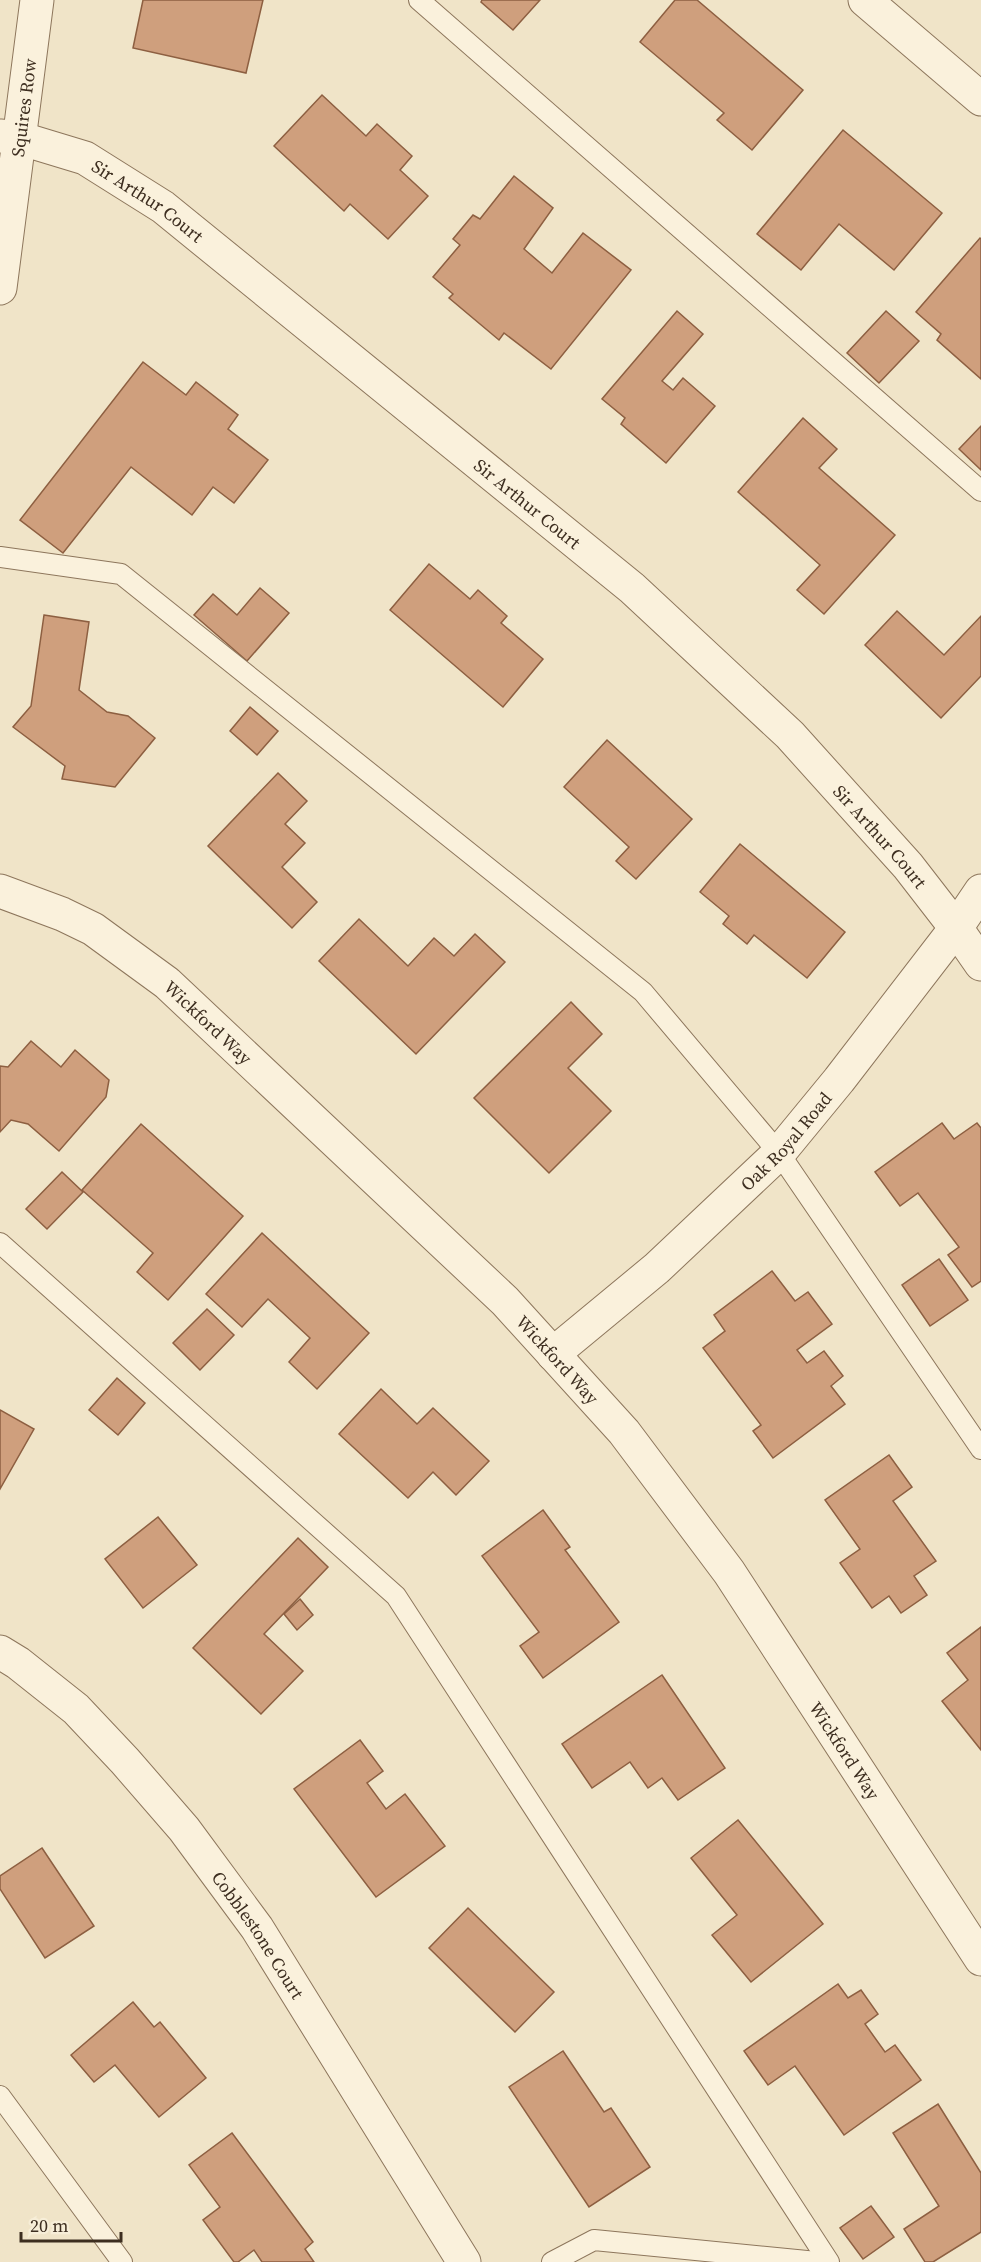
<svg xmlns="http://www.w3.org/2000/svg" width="981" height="2262" font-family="'Source Serif 4',serif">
  <rect width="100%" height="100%" fill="#f0e4c8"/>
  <g fill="#cf9f7d" stroke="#8d5f41" stroke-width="1.5">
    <polygon points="143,0 263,0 246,73 133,48"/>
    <polygon points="482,0 540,0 513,30 481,2"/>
    <polygon points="675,0 697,0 803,90 752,150 717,120 724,113 640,42"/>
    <polygon points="322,95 366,136 377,124 412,156 400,170 428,196 388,239 350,204 344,211 274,146"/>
    <polygon points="843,130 942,213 894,270 839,224 801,270 757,234"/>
    <polygon points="514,176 553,208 524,249 552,273 583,233 631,270 551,369 504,333 499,340 449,298 453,294 433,277 460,245 453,239 473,215 480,219"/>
    <polygon points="980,238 981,239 981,379 937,340 941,334 916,312"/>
    <polygon points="677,311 703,334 662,381 673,390 683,378 715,406 666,463 621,424 625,418 602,399"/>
    <polygon points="886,311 919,341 879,383 847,353"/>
    <polygon points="143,362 186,395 196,382 238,415 228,429 268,460 234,503 213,487 192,515 131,467 63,553 20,520"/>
    <polygon points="803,418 837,449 819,468 895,535 824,614 797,590 820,565 738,492"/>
    <polygon points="981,426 981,470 959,449"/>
    <polygon points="429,564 470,599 478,590 507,616 501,623 543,659 503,707 390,610"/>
    <polygon points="260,588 289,613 247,661 194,615 213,594 237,615"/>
    <polygon points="897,611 944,655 981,616 981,676 941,718 865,645"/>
    <polygon points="44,615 89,622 79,690 107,712 128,716 155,738 115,787 62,779 65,766 13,727 31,706"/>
    <polygon points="250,707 278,731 257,755 230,731"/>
    <polygon points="607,740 692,819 636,879 616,861 629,847 564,787"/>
    <polygon points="278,773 307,801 285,824 305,843 282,867 317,902 292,928 208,846"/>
    <polygon points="740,844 845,932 807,978 754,935 747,944 723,924 729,916 700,892"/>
    <polygon points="359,919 408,966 434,938 454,956 475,934 505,962 416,1054 319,961"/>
    <polygon points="571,1002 602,1034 568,1068 611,1111 549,1173 474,1098"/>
    <polygon points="31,1041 61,1067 75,1050 109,1080 106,1097 59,1151 28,1124 11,1120 0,1132 0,1066 8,1067"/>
    <polygon points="942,1123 954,1139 977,1123 981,1128 981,1281 972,1287 948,1255 959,1247 918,1193 900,1206 875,1172"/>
    <polygon points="141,1124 243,1216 168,1300 137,1272 153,1253 82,1190"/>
    <polygon points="62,1172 83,1192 47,1229 26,1209"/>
    <polygon points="262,1233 369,1333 317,1389 289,1362 310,1338 268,1299 242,1327 206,1294"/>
    <polygon points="939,1259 968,1300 930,1326 902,1285"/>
    <polygon points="772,1271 795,1301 808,1292 832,1324 797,1350 807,1363 824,1351 843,1376 831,1386 845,1404 773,1458 753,1431 761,1425 703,1348 725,1331 714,1315"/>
    <polygon points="207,1309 234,1335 200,1370 173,1343"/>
    <polygon points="117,1378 145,1403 118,1435 89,1410"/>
    <polygon points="381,1389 417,1424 433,1408 489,1461 456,1495 433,1472 408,1498 339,1434"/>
    <polygon points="0,1410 34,1429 0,1489"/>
    <polygon points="889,1455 912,1487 893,1501 936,1561 914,1576 927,1595 901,1613 889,1596 872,1608 840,1563 860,1549 825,1500"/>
    <polygon points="543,1510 570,1547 565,1550 619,1622 543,1678 520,1646 539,1632 482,1556"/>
    <polygon points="158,1517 197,1565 143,1608 105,1559"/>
    <polygon points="298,1538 328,1567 264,1634 303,1671 261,1714 193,1648"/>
    <polygon points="300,1599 313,1615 297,1630 284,1614"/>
    <polygon points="981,1627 981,1750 942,1701 968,1680 947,1653"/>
    <polygon points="662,1675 725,1768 678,1800 662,1778 648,1788 630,1762 592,1788 562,1744"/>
    <polygon points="360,1740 383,1771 367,1783 386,1809 405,1794 445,1846 376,1897 294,1789"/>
    <polygon points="738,1820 823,1924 751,1982 712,1935 737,1915 691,1858"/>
    <polygon points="42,1848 94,1926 45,1958 0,1889 0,1876"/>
    <polygon points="468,1908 554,1992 515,2032 429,1948"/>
    <polygon points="838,1984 848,1998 861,1990 878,2014 865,2024 885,2052 895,2045 921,2080 844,2135 795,2066 768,2085 744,2051"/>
    <polygon points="133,2002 154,2027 160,2022 206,2078 159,2117 115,2065 94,2082 71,2055"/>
    <polygon points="563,2051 604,2112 611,2108 650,2167 589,2207 509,2087"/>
    <polygon points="938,2104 981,2173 981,2232 933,2262 925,2262 904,2229 939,2206 893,2133"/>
    <polygon points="232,2133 313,2242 305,2249 314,2262 262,2262 254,2250 238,2262 234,2262 203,2220 220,2207 189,2165"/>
    <polygon points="871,2206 894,2237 863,2259 840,2228"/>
  </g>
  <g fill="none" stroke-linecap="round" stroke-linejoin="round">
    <g stroke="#8d765c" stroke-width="22">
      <g id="service">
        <polyline points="419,0 981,491"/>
        <polyline points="0,557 121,574 643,992 779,1153 981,1449"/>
        <polyline points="0,1243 396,1596 829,2262"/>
        <polyline points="0,2096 122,2262"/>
        <polyline points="552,2262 594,2240 817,2262"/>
      </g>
    </g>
    <g stroke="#8d765c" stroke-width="35">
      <g id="minor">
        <polyline points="865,0 981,99"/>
        <path id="s1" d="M0,136L19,138L85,158L163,207L632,588L790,735L908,866L956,928L981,964"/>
        <path id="s2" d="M0,288L37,0"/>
        <path id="s3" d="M0,891L62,914L93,929L167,983L505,1301L624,1432L729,1572L981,1959"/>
        <path id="s4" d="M553,1354L657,1268L779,1153L839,1080L956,928L981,891"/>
        <path id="s5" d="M0,1652L18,1663L76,1709L125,1761L184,1829L257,1928L464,2262"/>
      </g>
    </g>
    <use href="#service" stroke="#faf1dc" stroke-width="20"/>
    <use href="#minor" stroke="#faf1dc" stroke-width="33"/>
  </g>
  <g text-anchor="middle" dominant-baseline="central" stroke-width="5" stroke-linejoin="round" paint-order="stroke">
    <g font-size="18" fill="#3d2e20" stroke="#f7eed8">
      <text stroke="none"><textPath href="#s2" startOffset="182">Squires Row</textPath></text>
      <text stroke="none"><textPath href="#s1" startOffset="164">Sir Arthur Court</textPath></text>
      <text stroke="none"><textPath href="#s1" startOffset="650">Sir Arthur Court</textPath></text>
      <text stroke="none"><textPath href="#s1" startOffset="1136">Sir Arthur Court</textPath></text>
      <text stroke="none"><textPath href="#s3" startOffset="249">Wickford Way</textPath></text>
      <text stroke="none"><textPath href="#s4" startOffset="316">Oak Royal Road</textPath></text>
      <text stroke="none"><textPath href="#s3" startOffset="735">Wickford Way</textPath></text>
      <text stroke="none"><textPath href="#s3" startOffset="1221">Wickford Way</textPath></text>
      <text stroke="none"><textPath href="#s5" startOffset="386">Cobblestone Court</textPath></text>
    </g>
  </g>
  <path d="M21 2232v9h100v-9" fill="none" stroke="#3d2e20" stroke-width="3"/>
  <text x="30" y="2232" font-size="18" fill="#3d2e20" stroke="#f7eed8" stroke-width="4.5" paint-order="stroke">20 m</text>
</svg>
